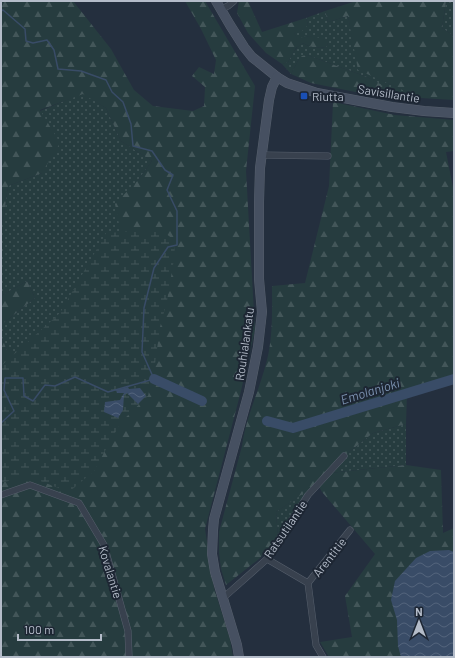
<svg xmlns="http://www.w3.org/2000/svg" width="455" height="658" font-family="Barlow,sans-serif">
  <defs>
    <pattern id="grass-dots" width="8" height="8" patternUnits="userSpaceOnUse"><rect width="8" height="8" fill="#263c3f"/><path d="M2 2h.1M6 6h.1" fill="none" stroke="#435659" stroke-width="1.8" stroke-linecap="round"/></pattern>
    <pattern id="forest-firs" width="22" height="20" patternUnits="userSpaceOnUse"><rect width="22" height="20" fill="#263c3f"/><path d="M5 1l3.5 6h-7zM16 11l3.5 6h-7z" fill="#435659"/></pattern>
    <pattern id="wetland-marsh" width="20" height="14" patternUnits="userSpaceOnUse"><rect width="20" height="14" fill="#263c3f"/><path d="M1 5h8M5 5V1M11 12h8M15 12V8" fill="none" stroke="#435659"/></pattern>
    <pattern id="water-waves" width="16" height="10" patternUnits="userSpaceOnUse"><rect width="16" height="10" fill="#394c67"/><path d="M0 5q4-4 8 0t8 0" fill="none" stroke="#53647b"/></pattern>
  </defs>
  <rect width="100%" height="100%" fill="#242f3e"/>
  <g fill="url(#grass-dots)">
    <polygon points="446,1 454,1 454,36 442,28"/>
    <path d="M325,11L328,22L348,16L359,70L421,98L419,102L380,97L383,86L367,77L307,55L299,59L291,74L282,64L288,62C293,54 295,47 303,43C311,48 317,48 326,47L328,43L310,36L297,39L294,33L308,25L306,18Z"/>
    <polygon points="83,93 106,108 121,141 152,161 138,180 123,243 26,351 7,351 1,335 1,325 35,298 27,281 1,296 1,223 3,221 8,186 42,173 40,111"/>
    <polygon points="406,424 406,465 329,473 344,456 373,433"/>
    <polygon points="322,480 278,537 276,512"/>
  </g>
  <g fill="url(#forest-firs)">
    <polygon points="1,1 73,1 111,49 134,90 153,106 193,111 204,106 205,87 192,76 199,67 214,74 216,60 201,29 185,1 205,1 255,86 246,171 255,330 241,391 205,529 214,588 230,639 233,657 1,657 1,335 7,351 26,351 123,244 115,204 138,180 152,161 121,141 106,108 83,94 40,110 60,143 42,173 8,186 3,221 1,223"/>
    <path d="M239,1H248L262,32L306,18L308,25L302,31L294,33L297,38L310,36L326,39L328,43L326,47C316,48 312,48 303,43L296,48L288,62L282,64L266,53L248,33L237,13Z"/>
    <polygon points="356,1 446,1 442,28 454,36 454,100 421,98 358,70 348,16 328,22 325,11"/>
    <polygon points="307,55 367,77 384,86 380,97 311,83 291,74 299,59 302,56"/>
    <path d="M333,102L395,115L454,120V151L446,152L454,192V379L407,393L406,424L373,433L344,456L330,473L406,465L441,470L443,533L454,528V657H365V656L359,657H329L320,642L352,637L345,596L375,554L322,492L318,485L320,482L276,512L278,537L259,559L226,585L221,569L219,553V532L242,446C246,416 260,389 267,360C273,336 272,311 272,286L305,283L329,186Z"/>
    <polygon points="27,281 35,298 1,325 1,296"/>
  </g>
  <path fill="url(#wetland-marsh)" fill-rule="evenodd" d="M161,230L173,239L175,253L167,301L160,327L155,364L148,396L121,422L94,471L69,492L27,476L1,483V367L2,365L60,313L106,233ZM128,387L129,389L139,388L124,395L123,410L105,402L120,400L124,392Z"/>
  <g fill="url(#water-waves)">
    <polygon points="128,387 129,389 140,388 146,396 138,404 127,393 124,395 123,410 118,418 104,412 105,402 120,400 124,393 117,393 116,390"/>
    <polygon points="449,550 454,552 454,657 401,657 398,646 397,620 391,600 395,581 416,558 430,551"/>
  </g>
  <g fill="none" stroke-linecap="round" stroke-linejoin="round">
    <polyline stroke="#394c67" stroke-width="1.5" points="1,11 3,10 25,29 26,41 33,43 47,40 54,50 58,69 81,71 106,80 112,92 123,102 131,124 133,146 152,151 165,170 173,175 167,190 177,211 177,245 168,247 154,268 144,308 142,352 154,379 108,392 75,377 55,386 45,385 33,401 24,396 23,378 5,378 4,390 14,411 1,423"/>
    <g stroke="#394c67" stroke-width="10">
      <polyline points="154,379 202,401"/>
      <polyline points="267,421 293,428 454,379"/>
    </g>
    <g stroke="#565f6c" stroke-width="7">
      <g id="street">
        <polyline points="221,9 228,6 234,1"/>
        <polyline points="262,155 328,156"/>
        <polyline points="1,495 30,485 79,503 104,545 128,631 129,657"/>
        <polyline points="267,559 308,583 316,645 323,657"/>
        <polyline points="308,583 350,530"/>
        <polyline points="223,598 267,559 308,495 344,456"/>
      </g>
    </g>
    <g stroke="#565f6c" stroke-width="10">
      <g id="secondary">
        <polyline points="216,1 230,25 244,47 252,57 277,77 287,83 317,93 392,107 424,111 454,113"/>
        <polyline points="239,657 237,645 215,572 212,554 213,530 214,519 249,392 258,347 262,312 259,279 259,202 260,168 269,100 272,87 277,77"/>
      </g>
    </g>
    <use href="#street" stroke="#38414e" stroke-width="6"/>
    <use href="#secondary" stroke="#465061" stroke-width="9"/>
  </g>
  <rect fill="#1a4fb4" stroke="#1d2633" stroke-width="1.5" x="300" y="92" width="8" height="8" rx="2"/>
  <g text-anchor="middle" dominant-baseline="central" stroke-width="4" stroke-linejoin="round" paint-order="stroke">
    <g font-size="12" fill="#b4bcc9" stroke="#1d2633">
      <text transform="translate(389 93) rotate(9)">Savisillantie</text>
      <text transform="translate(244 344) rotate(-82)">Rouhialankatu</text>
      <text transform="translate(285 529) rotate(-56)">Ratsutilantie</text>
      <text transform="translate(329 557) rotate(-52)">Arentitie</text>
      <text transform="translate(111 572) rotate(73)">Kovalantie</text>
    </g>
    <g font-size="12" fill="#b4bcc9" stroke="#1d2633" text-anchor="start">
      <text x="312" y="96">Riutta</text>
    </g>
    <g font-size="13" font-style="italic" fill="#7c92b1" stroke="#1d2633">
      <text transform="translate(370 391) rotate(-17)">Emolanjoki</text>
    </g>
  </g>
  <rect width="455" height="658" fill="none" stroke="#b4bcc9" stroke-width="4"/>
  <g transform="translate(419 622)" stroke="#1d2633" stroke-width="3" paint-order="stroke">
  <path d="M0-3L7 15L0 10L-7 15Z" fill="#b4bcc9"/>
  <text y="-6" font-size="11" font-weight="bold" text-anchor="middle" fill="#b4bcc9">N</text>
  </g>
  <path d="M18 634v6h83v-6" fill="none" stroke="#b4bcc9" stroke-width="2"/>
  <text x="24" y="634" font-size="12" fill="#b4bcc9" stroke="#1d2633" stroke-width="3" paint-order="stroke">100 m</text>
</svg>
